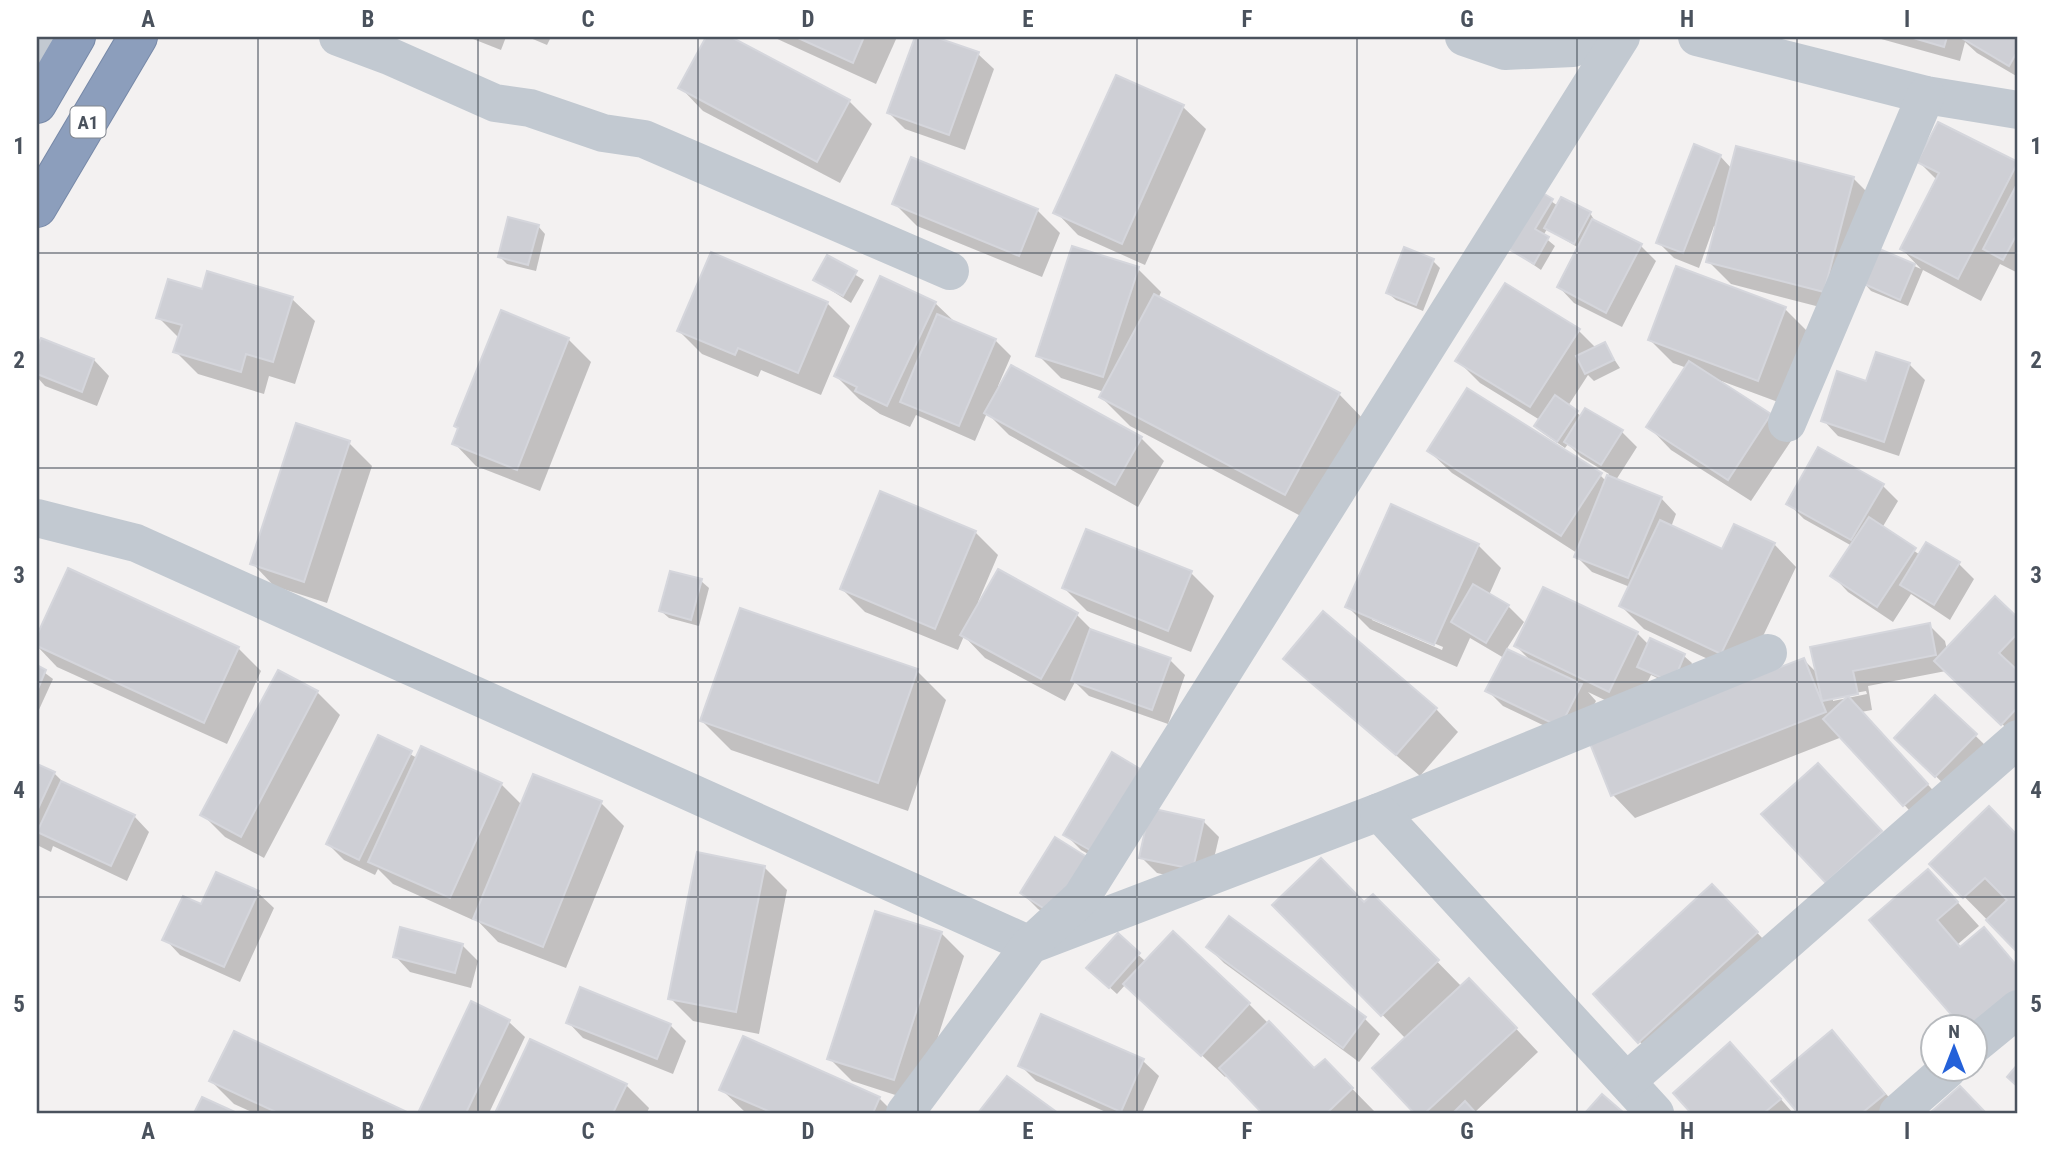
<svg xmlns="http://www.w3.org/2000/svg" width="2055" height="1150" font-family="'Roboto Condensed',sans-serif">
  <rect width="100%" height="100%" fill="#f3f1f1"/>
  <g fill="#0003" fill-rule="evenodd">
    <polygon points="468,37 506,37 501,50"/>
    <polygon points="528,37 551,37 547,45"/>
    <polygon points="708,37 727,37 849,101 872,124 840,183 703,111 681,88"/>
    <polygon points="773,37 897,37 876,84"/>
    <polygon points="917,37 930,37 978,54 994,69 965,150 905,129 889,113"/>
    <polygon points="1874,37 2018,37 2018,77 1977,53 1965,42 1960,61"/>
    <polygon points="1183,107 1206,129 1145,265 1078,235 1056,212"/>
    <polygon points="1939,124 2018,165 2018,273 2000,264 1981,301 1923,270 1908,306 1871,291 1864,283 1878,250 1921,269 1902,249 1937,180 1919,162"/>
    <polygon points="1720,156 1732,169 1853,178 1876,201 1847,314 1731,284 1708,261 1717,227 1714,226 1699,268 1674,258 1658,242"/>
    <polygon points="1541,194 1558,206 1590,213 1596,223 1641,246 1656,261 1622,327 1574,303 1559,287 1579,248 1547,229 1543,236 1555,246 1541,270 1509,248"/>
    <polygon points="894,203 1037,210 1060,233 1042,277 917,226"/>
    <polygon points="538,226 545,234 536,271 507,264 500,257"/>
    <polygon points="827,258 864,280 851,303 815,280"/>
    <polygon points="1433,261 1440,268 1423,311 1396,300 1388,293"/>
    <polygon points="1138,269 1161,292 1158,299 1339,394 1368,424 1314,523 1130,426 1101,397 1104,392 1061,378 1038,355"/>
    <polygon points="203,291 292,299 315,321 295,384 269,376 264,394 198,374 175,351 179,338 158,317"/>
    <polygon points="827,303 850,326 821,395 761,370 758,377 702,354 679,331"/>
    <polygon points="935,303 957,324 995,340 1011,356 998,386 1141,438 1164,461 1138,507 1009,435 987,413 975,441 916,415 910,427 880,414 859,399 836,376"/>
    <polygon points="1785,309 1808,332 1781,403 1716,379 1770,416 1793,438 1751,501 1671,450 1649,427 1687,368 1673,363 1650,340"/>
    <polygon points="1579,331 1596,348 1604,344 1620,368 1594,381 1588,375 1568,406 1581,416 1622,432 1637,447 1616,480 1661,498 1676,514 1671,527 1723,551 1774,544 1796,567 1744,676 1644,629 1621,606 1630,587 1592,572 1576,556 1577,553 1452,473 1429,451 1600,475 1606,481 1609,474 1581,457 1568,444 1565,448 1543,433 1536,426 1540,420 1480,383 1458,361"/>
    <polygon points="568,339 591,362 540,491 476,466 454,443"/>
    <polygon points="42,340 94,360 109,376 97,406 45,386 37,377 37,352"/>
    <polygon points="1877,354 1910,365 1925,380 1899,456 1838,436 1823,420 1867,383"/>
    <polygon points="349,443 372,466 327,603 274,586 252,563"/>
    <polygon points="1882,485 1898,501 1882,528 1920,555 1959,564 1974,579 1950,620 1911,594 1893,622 1848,592 1833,576 1852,546 1804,519 1788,503"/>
    <polygon points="975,532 998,555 978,602 1077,615 1095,633 1170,660 1185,675 1168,724 1089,696 1075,682 1065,701 985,658 964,636 958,650 865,612 842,589"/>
    <path d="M1478,545L1501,568L1489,595L1508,606L1524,622L1506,650L1532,662L1516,646L1637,633L1649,645L1651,641L1684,656L1692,663L1680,689L1651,675L1632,713L1588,692L1596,701L1576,741L1503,706L1488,691L1504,658L1470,638L1457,667L1370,629L1347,606ZM1372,617L1443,647L1442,650L1372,620Z"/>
    <polygon points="69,570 238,648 261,671 227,744 57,667 37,646 37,639"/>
    <polygon points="1191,573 1214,596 1191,652 1087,611 1064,588"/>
    <polygon points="701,581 709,588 699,626 669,618 661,611"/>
    <path d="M1995,599L2018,621V664L2014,669L2018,674V739L1946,671L1868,686L1872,710L1861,712L1942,800L1919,821L1842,737L1635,818L1613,795L1804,660L1818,674L1929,625L1945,641L1947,650ZM1866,691L1867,694L1833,701V697Z"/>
    <polygon points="1285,659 1436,709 1458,732 1420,776"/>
    <polygon points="37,667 53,679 37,714"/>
    <polygon points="917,671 946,700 908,811 731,750 702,721"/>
    <polygon points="317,692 340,715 264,858 225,837 202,814"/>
    <polygon points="1936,697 1991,751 1952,792 1912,753"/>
    <polygon points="379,737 417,758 501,784 522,805 601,803 624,826 566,968 498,942 474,917 473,920 393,884 378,869 375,875 344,860 328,844"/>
    <polygon points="1112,755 1113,868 1081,850 1065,834"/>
    <polygon points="37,765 54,773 66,785 134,816 149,832 127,881 53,846 51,852 37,845"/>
    <polygon points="1989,809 2018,839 2018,951 1932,864"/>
    <polygon points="1203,821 1219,837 1208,884 1157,873 1141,857"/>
    <polygon points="1089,861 1070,929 1038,909 1022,893"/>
    <polygon points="764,867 787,890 759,1034 693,1021 670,998"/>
    <polygon points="217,874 258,893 274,908 240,982 180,955 165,939 202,907"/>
    <polygon points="1951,895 1979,926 1958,944 1962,948 1984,930 2018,966 2018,1031 1872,920"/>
    <polygon points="1373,896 1462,987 1492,1003 1538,1052 1474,1113 1417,1113 1375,1068 1406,1039 1275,905 1365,905"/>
    <polygon points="1735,909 1779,956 1662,1064 1639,1041"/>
    <polygon points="941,933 964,956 917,1102 852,1081 829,1058"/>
    <polygon points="1118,936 1146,962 1249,1004 1315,1070 1325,1061 1375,1112 1265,1113 1228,1074 1225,1077 1126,984 1117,994 1096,975"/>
    <polygon points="462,945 478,961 471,988 410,972 395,956"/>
    <polygon points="1208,947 1364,1018 1380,1034 1359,1062 1224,963"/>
    <polygon points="581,990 670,1025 686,1041 673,1074 583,1038 568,1022"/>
    <polygon points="472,1004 509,1022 525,1037 489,1113 420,1113"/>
    <polygon points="1042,1016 1143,1061 1159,1076 1142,1113 1108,1113 1036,1081 1020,1065"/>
    <polygon points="1832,1032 1900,1110 1896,1113 1800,1113 1773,1081"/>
    <polygon points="234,1033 405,1113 254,1113 234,1104 211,1081"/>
    <polygon points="531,1041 626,1085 649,1108 647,1113 497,1113"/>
    <polygon points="1746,1060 1793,1113 1693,1113 1675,1093"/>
    <polygon points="721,1089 879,1098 894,1113 746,1113"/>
  </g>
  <g fill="#cecfd5" stroke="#d5d6dc" stroke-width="2">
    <polygon points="706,37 731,37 850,100 817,162 678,88"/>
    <polygon points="796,37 864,37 853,63"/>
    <polygon points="915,37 935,37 979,52 949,135 887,113"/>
    <polygon points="1910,37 1947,37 1944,47"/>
    <polygon points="1960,37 2018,37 2018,50 2009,66"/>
    <polygon points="1116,75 1184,105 1122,244 1053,213"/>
    <polygon points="1938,122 2018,162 1958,279 1900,249 1939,173 1917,162"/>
    <polygon points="1694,144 1721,155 1683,253 1656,243"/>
    <polygon points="1736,146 1854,177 1824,292 1706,262"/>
    <polygon points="911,157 1038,209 1019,256 892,204"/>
    <polygon points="2018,182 2018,232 2003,260 1983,249"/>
    <polygon points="1541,192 1553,199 1535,229 1549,237 1534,264 1507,248"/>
    <polygon points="1561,197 1591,212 1574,244 1544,228"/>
    <polygon points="508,217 539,225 528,265 498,257"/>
    <polygon points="1592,219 1642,244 1606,313 1557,287"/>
    <polygon points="1072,246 1139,267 1103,377 1036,356"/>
    <polygon points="1404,247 1434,259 1416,305 1386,293"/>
    <polygon points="1877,248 1915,264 1900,300 1862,283"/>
    <polygon points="711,252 828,302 798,373 738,348 735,355 677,331"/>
    <polygon points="827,255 857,271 843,296 813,280"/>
    <polygon points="1676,266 1786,307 1758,381 1648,340"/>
    <polygon points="207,271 293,297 273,362 246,354 241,372 173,352 182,325 156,318 168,279 202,289"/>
    <polygon points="880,276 936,302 887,406 855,391 857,387 834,376"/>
    <polygon points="1505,283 1580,329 1530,407 1455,361"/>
    <polygon points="1154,294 1340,393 1285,495 1099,397"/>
    <polygon points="501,310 569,338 517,470 452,444 458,428 454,426"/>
    <polygon points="937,314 996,339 959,426 900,402"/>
    <polygon points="41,338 94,359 82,392 37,374 37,348"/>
    <polygon points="1605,342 1614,360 1585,374 1576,356"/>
    <polygon points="1876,352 1910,363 1884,442 1821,421 1837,371 1866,381"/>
    <polygon points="1689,361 1771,414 1728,480 1646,427"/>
    <polygon points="1011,365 1142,437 1115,485 984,413"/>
    <polygon points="1467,388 1602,473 1561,536 1427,451"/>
    <polygon points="1555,395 1578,411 1557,442 1534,426"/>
    <polygon points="1585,408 1623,430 1601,465 1564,442"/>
    <polygon points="296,423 350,441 304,582 250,564"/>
    <polygon points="1818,447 1884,484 1851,540 1786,504"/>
    <polygon points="1607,475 1662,497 1628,578 1574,557"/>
    <polygon points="880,491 976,531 935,629 840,589"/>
    <polygon points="1391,504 1479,544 1434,645 1345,607"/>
    <polygon points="1869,517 1916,548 1877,607 1830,576"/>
    <polygon points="1660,520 1722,549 1734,524 1775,543 1721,654 1619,606"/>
    <polygon points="1086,529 1192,571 1168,631 1062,588"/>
    <polygon points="1926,542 1960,562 1934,605 1900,585"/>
    <polygon points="68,568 239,647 204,723 37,646 37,635"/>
    <polygon points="998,569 1078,613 1041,679 960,635"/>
    <polygon points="670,571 702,579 691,620 659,611"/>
    <polygon points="1473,584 1509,605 1486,643 1451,622"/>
    <polygon points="1543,587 1638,632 1609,692 1514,646"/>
    <polygon points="1995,596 2018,618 2018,633 1999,653 2018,671 2018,707 2001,725 1934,661"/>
    <polygon points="740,608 918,669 878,783 700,721"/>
    <polygon points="1323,611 1437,708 1396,755 1283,659"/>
    <polygon points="1930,623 1936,655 1853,671 1858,694 1822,701 1810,647"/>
    <polygon points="1090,629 1171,658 1152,710 1071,681"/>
    <polygon points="1650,638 1685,654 1673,683 1637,667"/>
    <polygon points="1507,649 1582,684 1560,727 1485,691"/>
    <polygon points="1804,658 1826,712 1611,796 1589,741"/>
    <polygon points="37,665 46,670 37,691"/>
    <polygon points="278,670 318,691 241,837 200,815"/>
    <polygon points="1935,695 1977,734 1935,777 1894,738"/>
    <polygon points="1848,696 1928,784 1903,806 1823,719"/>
    <polygon points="378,735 412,751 359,860 326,844"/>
    <polygon points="421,746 502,783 450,898 368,862"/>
    <polygon points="1112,752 1145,772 1097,854 1063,835"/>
    <polygon points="1818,763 1882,831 1826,883 1761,814"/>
    <polygon points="37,764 55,772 37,811"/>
    <polygon points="533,774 602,801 543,947 473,919"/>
    <polygon points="61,781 135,815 111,866 37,832"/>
    <polygon points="1989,806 2018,836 2018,953 1986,920 2007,900 1985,878 1963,898 1929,864"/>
    <polygon points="1150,808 1204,820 1193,869 1139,858"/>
    <polygon points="1055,837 1090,859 1054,915 1020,893"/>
    <polygon points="697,852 765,866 736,1012 668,999"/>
    <polygon points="1321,858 1364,902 1373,894 1439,960 1381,1016 1272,905"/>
    <polygon points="1928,869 1958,902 1937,920 1960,947 1984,927 2018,967 2018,989 1973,1028 1963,1028 1869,920"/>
    <polygon points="216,872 259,891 224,967 162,940 183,896 201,904"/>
    <polygon points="1712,884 1758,932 1638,1043 1593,994"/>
    <polygon points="875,911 942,932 894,1080 827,1059"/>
    <polygon points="1229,916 1366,1017 1343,1048 1206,947"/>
    <polygon points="400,927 463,944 455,973 393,957"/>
    <polygon points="1173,931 1250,1003 1201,1056 1123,984"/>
    <polygon points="1118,933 1140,953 1109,988 1086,968"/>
    <polygon points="1469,978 1517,1028 1425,1113 1414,1113 1372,1068"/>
    <polygon points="580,987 671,1024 657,1059 566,1023"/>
    <polygon points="471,1001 510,1020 466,1113 418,1113"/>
    <polygon points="1041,1014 1144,1059 1121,1112 1018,1066"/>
    <polygon points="1269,1021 1314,1068 1325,1059 1353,1088 1327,1113 1262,1113 1219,1068"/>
    <polygon points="1832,1030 1885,1094 1862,1113 1798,1113 1771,1081"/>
    <polygon points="234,1031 409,1113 278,1113 209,1081"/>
    <polygon points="743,1036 880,1097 873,1113 773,1113 719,1090"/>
    <polygon points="530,1039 627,1084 613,1113 495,1113"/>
    <polygon points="1730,1042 1781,1099 1764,1113 1691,1113 1673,1093"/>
    <polygon points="2018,1064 2018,1087 2007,1077"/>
    <polygon points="1007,1076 1058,1113 978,1113"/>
    <polygon points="1960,1086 1986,1113 1930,1113"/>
    <polygon points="1602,1094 1624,1113 1585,1113"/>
    <polygon points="202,1097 237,1113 194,1113"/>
    <polygon points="1465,1101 1476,1113 1453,1113"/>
  </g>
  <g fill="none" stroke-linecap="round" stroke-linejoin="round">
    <g stroke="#7789a8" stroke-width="40">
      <g id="highway">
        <polyline points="37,104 76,37"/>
        <polyline points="37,208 138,37"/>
      </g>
    </g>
    <g stroke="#c2c9d1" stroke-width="38">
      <polyline points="338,37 389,56 495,103 530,108 603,133 644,139 950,271"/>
      <polyline points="1464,37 1505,51 1573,48 1596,37"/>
      <polyline points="1697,37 1926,95 2018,110"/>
      <polyline points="37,45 63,57"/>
      <polyline points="1787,423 1926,95"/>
      <polyline points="37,518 136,543 1030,945 1379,812 1768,653"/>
      <polyline points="1379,812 1655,1113"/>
      <polyline points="1974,1045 2018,1009"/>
      <polyline points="1627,1081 2018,739"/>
      <polyline points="905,1113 1030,945 1081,898 1621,37"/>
      <polyline points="1898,1113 1947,1070"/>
    </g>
    <use href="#highway" stroke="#8c9ebc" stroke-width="38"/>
  </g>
  <path fill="none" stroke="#4a525d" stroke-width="2" stroke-opacity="0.55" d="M258,37V1113M478,37V1113M698,37V1113M918,37V1113M1137,37V1113M1357,37V1113M1577,37V1113M1797,37V1113M37,253H2018M37,468H2018M37,682H2018M37,897H2018"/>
  <g text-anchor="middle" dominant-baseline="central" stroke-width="5" stroke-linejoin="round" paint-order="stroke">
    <rect fill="#fff" stroke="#80868e" stroke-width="2" x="70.5" y="106.5" width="35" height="31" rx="5"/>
    <g font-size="19" font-weight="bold" fill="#4a525d">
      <text x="88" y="122">A1</text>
    </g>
  </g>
  <rect width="2055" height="1150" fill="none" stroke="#ffffff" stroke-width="77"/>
  <g transform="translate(1954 1048)"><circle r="33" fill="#ffffff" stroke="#b7babe" stroke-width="2"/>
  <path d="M0-5L12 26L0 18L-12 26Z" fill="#2461d9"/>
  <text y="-10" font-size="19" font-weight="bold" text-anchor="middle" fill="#4a525d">N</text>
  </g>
  <rect x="38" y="38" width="1978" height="1074" fill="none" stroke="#4a525d" stroke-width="2.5"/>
  <g font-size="23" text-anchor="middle" font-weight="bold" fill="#4a525d">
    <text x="148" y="27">A</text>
    <text x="368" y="27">B</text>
    <text x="588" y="27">C</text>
    <text x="808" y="27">D</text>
    <text x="1028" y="27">E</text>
    <text x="1247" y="27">F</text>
    <text x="1467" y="27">G</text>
    <text x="1687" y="27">H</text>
    <text x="1907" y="27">I</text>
    <text x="19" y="154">1</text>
    <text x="2036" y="154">1</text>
    <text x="19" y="368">2</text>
    <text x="2036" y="368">2</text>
    <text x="19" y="583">3</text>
    <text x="2036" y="583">3</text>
    <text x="19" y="798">4</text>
    <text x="2036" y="798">4</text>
    <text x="19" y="1012">5</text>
    <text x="2036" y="1012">5</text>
    <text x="148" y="1139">A</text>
    <text x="368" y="1139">B</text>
    <text x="588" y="1139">C</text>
    <text x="808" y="1139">D</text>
    <text x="1028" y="1139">E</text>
    <text x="1247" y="1139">F</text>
    <text x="1467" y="1139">G</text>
    <text x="1687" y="1139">H</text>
    <text x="1907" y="1139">I</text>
  </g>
</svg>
